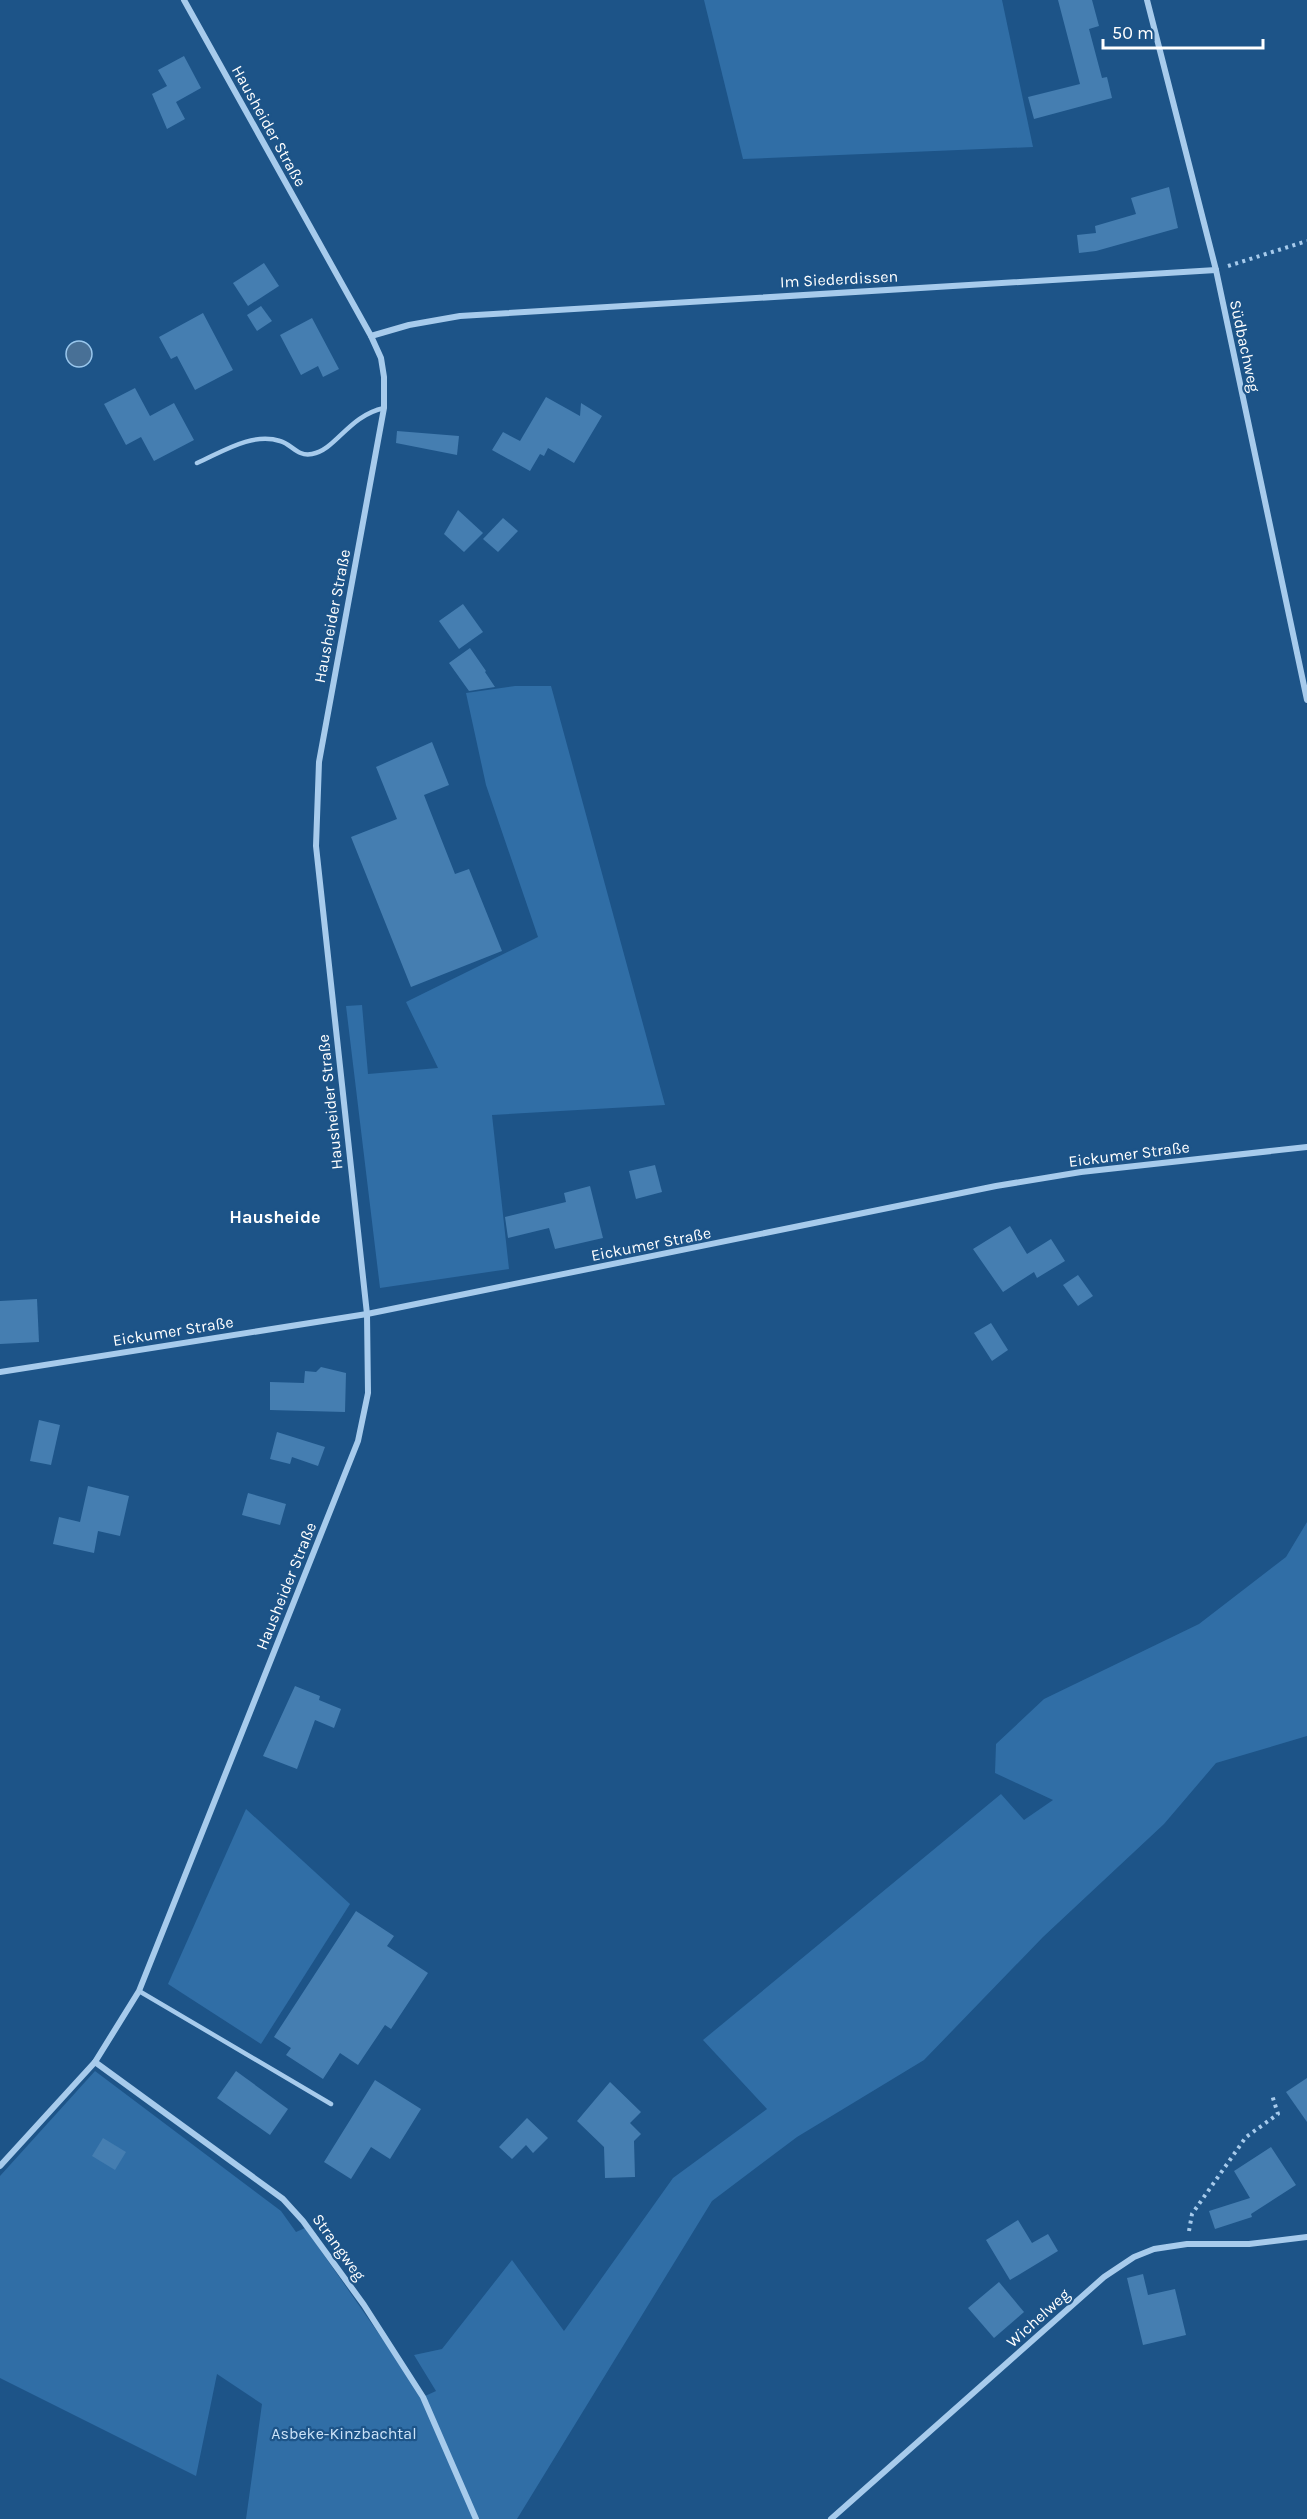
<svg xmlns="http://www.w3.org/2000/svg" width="1307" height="2519" font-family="Karla,sans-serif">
  <rect width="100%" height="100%" fill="#1d5488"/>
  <g fill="#306ea6">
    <polygon points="704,0 1002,0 1033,147 743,159"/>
    <polygon points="515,686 551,686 665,1105 492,1115 509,1269 380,1288 346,1006 362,1005 368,1074 438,1068 406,1002 538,937 486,785 466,693"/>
    <polygon points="1307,1522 1307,1736 1216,1763 1164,1824 1043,1937 924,2060 797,2137 712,2201 517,2519 246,2519 262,2404 217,2374 196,2476 0,2378 0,2176 95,2071 281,2211 296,2232 305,2228 423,2397 436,2391 414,2355 442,2349 512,2260 564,2331 673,2178 767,2109 703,2040 1001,1794 1024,1820 1053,1800 995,1773 996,1744 1044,1699 1199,1624 1286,1557"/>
    <polygon points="246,1809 350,1904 261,2044 168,1984"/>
  </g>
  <circle fill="#487096" stroke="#9ac7ed" stroke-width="1.5" cx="79" cy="354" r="13"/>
  <g fill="#457eb1">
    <polygon points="1058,0 1092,0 1099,26 1089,29 1102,78 1107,77 1112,98 1034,119 1028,97 1080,84"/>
    <polygon points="184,56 201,88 176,102 185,119 167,129 152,94 167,86 158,70"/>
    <polygon points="1169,187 1178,228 1096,251 1079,253 1077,235 1096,233 1095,226 1136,214 1131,198"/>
    <polygon points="264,263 279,286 248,306 233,283"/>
    <polygon points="261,306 272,321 257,331 247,315"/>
    <polygon points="203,313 233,370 195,390 177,356 171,359 159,337"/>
    <polygon points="312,318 339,369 323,377 318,366 301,375 280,335"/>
    <polygon points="135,388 150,416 174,403 194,440 154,461 141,437 126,445 104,404"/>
    <polygon points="546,397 580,416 581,403 602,416 574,463 548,448 544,456 540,454 530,471 492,450 503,432 520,441"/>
    <polygon points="397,431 459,436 457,455 396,443"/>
    <polygon points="458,510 483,533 464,552 444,534"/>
    <polygon points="503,518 518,531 498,552 483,539"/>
    <polygon points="463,604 483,632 459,649 439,621"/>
    <polygon points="470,648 486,671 485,672 495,687 469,691 449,663"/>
    <polygon points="432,742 449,785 424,795 429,808 455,874 469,869 502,951 411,987 351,837 397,819 376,767"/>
    <polygon points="655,1165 662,1192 636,1199 629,1171"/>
    <polygon points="590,1186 603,1238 555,1249 549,1228 508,1238 505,1217 566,1202 564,1193"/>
    <polygon points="1010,1226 1027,1254 1051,1239 1065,1261 1037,1278 1034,1272 1003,1292 973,1249"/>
    <polygon points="1078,1275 1093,1296 1078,1306 1063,1285"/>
    <polygon points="37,1299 39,1342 0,1344 0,1301"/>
    <polygon points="991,1323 1008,1350 992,1361 974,1333"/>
    <polygon points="321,1367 346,1373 345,1412 270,1410 270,1382 304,1383 305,1371 316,1372"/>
    <polygon points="39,1420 60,1425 51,1465 30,1461"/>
    <polygon points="277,1432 325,1447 318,1466 292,1457 290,1464 270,1459"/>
    <polygon points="88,1486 129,1496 120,1536 98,1531 94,1553 53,1544 59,1517 80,1522"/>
    <polygon points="248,1493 286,1504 280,1525 242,1515"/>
    <polygon points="295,1686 320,1696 319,1700 341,1709 334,1728 315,1720 297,1769 263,1756"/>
    <polygon points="356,1911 394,1936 387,1946 428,1973 391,2029 385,2025 358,2065 340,2053 323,2079 286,2055 291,2048 274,2037"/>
    <polygon points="236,2071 288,2109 270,2135 217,2098"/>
    <polygon points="1307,2078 1307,2122 1286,2092"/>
    <polygon points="375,2080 421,2109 390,2159 371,2147 351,2179 324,2162"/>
    <polygon points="610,2082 641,2112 630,2123 641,2134 634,2141 635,2177 605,2178 604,2147 577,2121"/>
    <polygon points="527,2118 548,2138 533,2153 526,2145 512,2159 499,2147"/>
    <polygon points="103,2138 126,2152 115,2170 92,2156"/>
    <polygon points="1271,2147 1296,2185 1251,2214 1252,2217 1215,2229 1209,2211 1250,2198 1234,2171"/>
    <polygon points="1018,2220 1032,2243 1048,2234 1058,2251 1010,2280 986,2240"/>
    <polygon points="1143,2274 1148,2295 1175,2289 1186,2335 1143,2345 1127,2278"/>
    <polygon points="999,2282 1024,2312 994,2338 968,2308"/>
  </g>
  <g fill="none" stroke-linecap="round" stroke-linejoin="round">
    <g stroke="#a7cbec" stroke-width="4" stroke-dasharray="3 4.5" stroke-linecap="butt">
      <polyline points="1228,266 1307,241"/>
      <polyline points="1189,2231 1192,2214 1246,2137 1278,2114 1272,2095"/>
    </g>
    <g stroke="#a7cbec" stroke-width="4.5">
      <path d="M197,463C222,452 252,432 280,441C292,444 297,457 312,454C336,450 348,416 384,408"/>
      <polyline points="139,1991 331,2104"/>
    </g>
    <g stroke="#a7cbec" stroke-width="6">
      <polyline points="1147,0 1216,270 1307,700"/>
      <polyline points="371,336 409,325 460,316 1216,270"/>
      <polyline points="0,1372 367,1314 996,1186 1081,1172 1307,1147"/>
      <polyline points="95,2062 283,2199 303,2221 364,2305 423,2397 476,2519"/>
      <polyline points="0,2166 95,2062 139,1991 358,1441 368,1393 367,1314 316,846 319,762 384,408 384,377 381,358 371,336 184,0"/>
      <polyline points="831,2519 1104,2277 1134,2257 1154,2249 1187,2244 1249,2244 1307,2237"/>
    </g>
  </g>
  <g text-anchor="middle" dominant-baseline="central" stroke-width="4.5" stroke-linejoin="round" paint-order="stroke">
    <g font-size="16" fill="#fff" stroke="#1d5488">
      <text transform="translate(269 126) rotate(61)">Hausheider Straße</text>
      <text transform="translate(839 279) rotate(-3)">Im Siederdissen</text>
      <text transform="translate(1245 346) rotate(78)">Südbachweg</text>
      <text transform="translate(332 616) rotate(-79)">Hausheider Straße</text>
      <text transform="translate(330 1102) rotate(-96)">Hausheider Straße</text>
      <text transform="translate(1129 1154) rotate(-7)">Eickumer Straße</text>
      <text transform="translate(651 1244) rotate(-11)">Eickumer Straße</text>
      <text transform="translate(173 1331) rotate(-9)">Eickumer Straße</text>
      <text transform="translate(286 1586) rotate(-68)">Hausheider Straße</text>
      <text transform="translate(339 2247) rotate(54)">Strangweg</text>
      <text transform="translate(1038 2318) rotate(-42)">Wichelweg</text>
    </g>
    <g font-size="16" fill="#cce3f8" stroke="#1d5488">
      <text x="344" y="2433">Asbeke-Kinzbachtal</text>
    </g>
    <g font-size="18" font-weight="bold" fill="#fff" stroke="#1d5488">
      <text x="275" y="1217">Hausheide</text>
    </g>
  </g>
  <path d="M1103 39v9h160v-9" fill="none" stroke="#ffffff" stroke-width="3"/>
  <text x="1112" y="39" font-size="18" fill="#ffffff" stroke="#1d5488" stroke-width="4.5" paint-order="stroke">50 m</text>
</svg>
